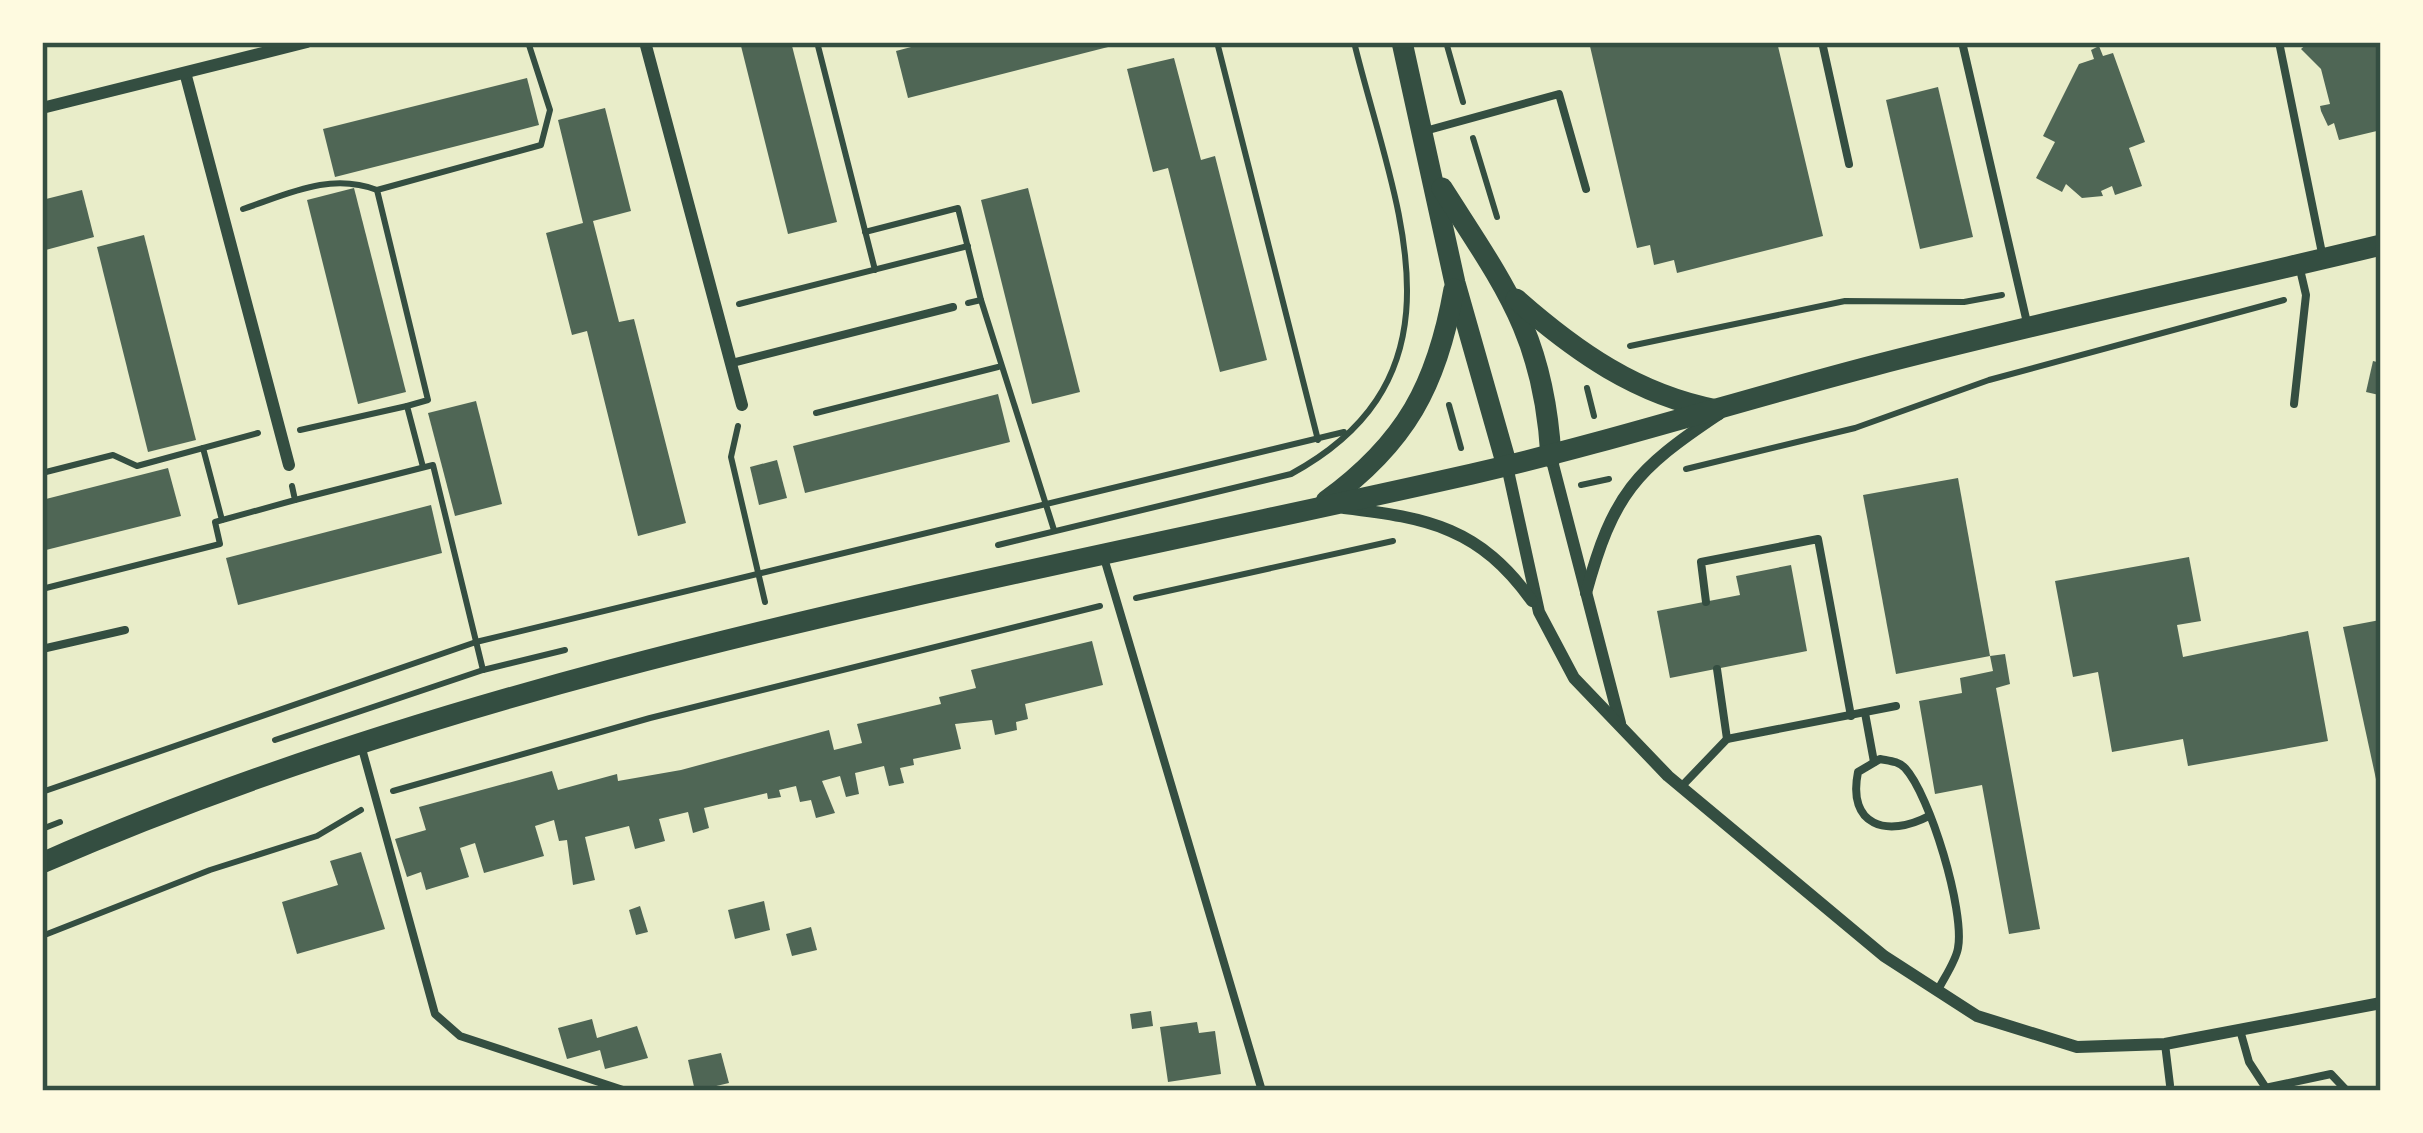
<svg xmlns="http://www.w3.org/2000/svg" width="2423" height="1133" font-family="Lato,sans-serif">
  <rect width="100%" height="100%" fill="#e9edc9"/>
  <g fill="#4f6655">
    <polygon points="740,42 791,42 837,222 788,234"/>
    <polygon points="930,42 1111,42 1112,46 908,98 896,51"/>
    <polygon points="1589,42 1777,42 1823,236 1677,273 1674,260 1654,265 1650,245 1637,248"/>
    <polygon points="2309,42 2381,42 2381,130 2339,140 2334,123 2328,126 2321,111 2320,106 2330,104 2321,69 2301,49"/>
    <polygon points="2099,46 2103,56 2113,53 2145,142 2129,148 2142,186 2115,195 2112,186 2101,191 2103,196 2082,198 2066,184 2062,192 2036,178 2055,142 2043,136 2079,64 2094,59 2091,50"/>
    <polygon points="1174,58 1201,160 1215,156 1267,360 1220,372 1168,168 1153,172 1127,69"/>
    <polygon points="527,78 539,125 335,177 323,129"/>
    <polygon points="1938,87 1973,237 1920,249 1886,100"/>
    <polygon points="605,108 631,211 593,221 619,322 634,319 686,523 638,536 587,331 572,335 546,233 583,223 558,120"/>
    <polygon points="354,188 406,392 358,404 307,200"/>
    <polygon points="1028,188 1080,392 1032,404 981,200"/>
    <polygon points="82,190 94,237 42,251 42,200"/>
    <polygon points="144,235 196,440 148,452 97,247"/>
    <polygon points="2373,361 2381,363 2379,395 2366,392"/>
    <polygon points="998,394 1010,442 805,493 793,446"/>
    <polygon points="476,401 502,504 455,516 428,413"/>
    <polygon points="777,460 787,498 759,505 750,467"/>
    <polygon points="168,468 181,516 42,551 42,500"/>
    <polygon points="1958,478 1990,656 1896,674 1863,495"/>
    <polygon points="431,505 442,553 238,605 226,558"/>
    <polygon points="2189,557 2201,621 2177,625 2183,657 2308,631 2328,741 2188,766 2183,739 2112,752 2098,672 2073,677 2055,581"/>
    <polygon points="1791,565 1807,651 1670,678 1657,611 1740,595 1736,576"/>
    <polygon points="2380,620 2381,793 2379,793 2343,627"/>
    <polygon points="1092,641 1103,685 1025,704 1028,719 1016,722 1017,730 995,735 992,720 955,724 961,749 913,759 914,765 900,768 904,783 889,786 884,766 855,773 859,794 846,797 840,776 822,781 835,813 816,818 811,800 800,802 796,786 779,790 781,797 768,799 767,793 704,808 709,828 693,833 688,812 659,819 665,841 635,849 629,826 585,837 595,880 573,885 567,840 559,841 554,820 535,826 544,856 484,873 475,843 460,848 469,877 426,890 421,872 407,877 395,839 426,830 419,807 552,771 558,790 617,774 618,781 681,770 829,730 834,750 862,743 857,724 941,704 939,697 976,688 971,670"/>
    <polygon points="2005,654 2010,684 1996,688 2040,929 2009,934 1982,785 1935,794 1919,701 1962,693 1960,678 1993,671 1990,656"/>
    <polygon points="361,852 385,929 297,954 282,902 338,885 330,861"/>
    <polygon points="764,901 770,930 735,939 728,910"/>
    <polygon points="640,906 648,932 636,935 629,910"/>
    <polygon points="811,927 817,950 792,956 786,934"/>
    <polygon points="1151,1011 1153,1026 1132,1029 1130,1014"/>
    <polygon points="592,1019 597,1038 637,1026 648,1058 605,1069 600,1050 567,1059 558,1028"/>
    <polygon points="1197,1022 1199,1033 1215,1031 1221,1074 1168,1082 1160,1027"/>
    <polygon points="721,1053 729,1083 695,1091 688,1060"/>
  </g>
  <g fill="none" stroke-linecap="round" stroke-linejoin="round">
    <g stroke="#344e41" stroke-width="6">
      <polyline points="817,42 875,270"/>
      <polyline points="1217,42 1318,440"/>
      <polyline points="1446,42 1463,102"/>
      <polyline points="1473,138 1497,217"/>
      <path d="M243,209C288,194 330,172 377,190"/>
      <polyline points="865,232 958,208 981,300"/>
      <polyline points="968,303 981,300 1054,530"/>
      <polyline points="739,304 968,246"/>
      <polyline points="1630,346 1845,301 1964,302 2002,295"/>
      <polyline points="1587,388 1594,416"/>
      <polyline points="1449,405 1461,448"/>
      <polyline points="816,413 998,367"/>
      <polyline points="738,426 731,457 765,602"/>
      <polyline points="300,430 407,406"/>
      <polyline points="203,448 222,520"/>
      <polyline points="423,467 407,406 428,400 377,190 541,145 550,110 528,42"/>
      <polyline points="1686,469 1855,428 1989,380 2284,300"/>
      <polyline points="42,473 113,455 137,466 258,433"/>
      <polyline points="1581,485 1609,479"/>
      <polyline points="295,500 433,465 483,670"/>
      <path d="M998,545L1291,474C1477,373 1393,202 1354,42"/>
      <polyline points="42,589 220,544 215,522 295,500 292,486"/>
      <polyline points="1136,598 1393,541"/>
      <polyline points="275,740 483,670 565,650"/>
      <polyline points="393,791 650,718 1100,606"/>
      <polyline points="42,792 476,642 1344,432"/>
      <polyline points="42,829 60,822"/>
      <polyline points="42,936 210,870 317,836 361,810"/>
    </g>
    <g stroke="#344e41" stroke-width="8">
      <polyline points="1822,42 1849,164"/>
      <polyline points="1962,42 2028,327"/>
      <polyline points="2279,42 2323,258"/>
      <polyline points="1425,131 1559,94 1586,189"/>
      <polyline points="732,363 953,307"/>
      <polyline points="2294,404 2306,295 2299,265"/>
      <polyline points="1104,558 1262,1091"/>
      <polyline points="1706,602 1701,562 1818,539 1851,716"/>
      <polyline points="42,649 125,630"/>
      <polyline points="1717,669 1727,739"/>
      <polyline points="1865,713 1874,762"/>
      <polyline points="361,745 435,1014 460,1036 626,1091"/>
      <polyline points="1681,787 1727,739 1896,706"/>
      <path d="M1929,816C1887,838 1847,826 1858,772L1880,759C1890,761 1898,761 1905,768C1930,795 1965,911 1958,948C1956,961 1944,978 1938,990"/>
      <polyline points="2240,1030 2249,1062 2266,1088"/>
      <polyline points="2165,1044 2170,1085"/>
      <polyline points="2265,1088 2331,1074 2347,1091"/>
    </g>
    <g stroke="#344e41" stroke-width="12">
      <polyline points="645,42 742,405"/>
      <polyline points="186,76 289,465"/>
      <polyline points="42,108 307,42"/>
      <polyline points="1551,457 1620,723"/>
      <polyline points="1507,466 1539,612 1574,678 1668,776 1884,956 1977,1016 2077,1047 2165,1044 2381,1003"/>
      <path d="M1344,508C1429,518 1480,528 1532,601"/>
      <path d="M1586,593C1613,494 1635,470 1719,414"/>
    </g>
    <g stroke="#344e41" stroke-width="21">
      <polyline points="1402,42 1455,283 1507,466"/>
      <path d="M1442,188C1505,287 1544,335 1551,457"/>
      <path d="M1516,299C1575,351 1637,395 1717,410"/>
      <path d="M1326,501C1406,443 1437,385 1454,289"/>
      <path d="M42,863C489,667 998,581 1472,474C1607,443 1738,401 1872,366C2041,322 2211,286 2381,245"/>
    </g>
  </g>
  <rect width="2423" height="1133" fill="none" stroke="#fefae0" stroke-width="90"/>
  <rect x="45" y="45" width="2333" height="1043" fill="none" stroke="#344e41" stroke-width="4.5"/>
</svg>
